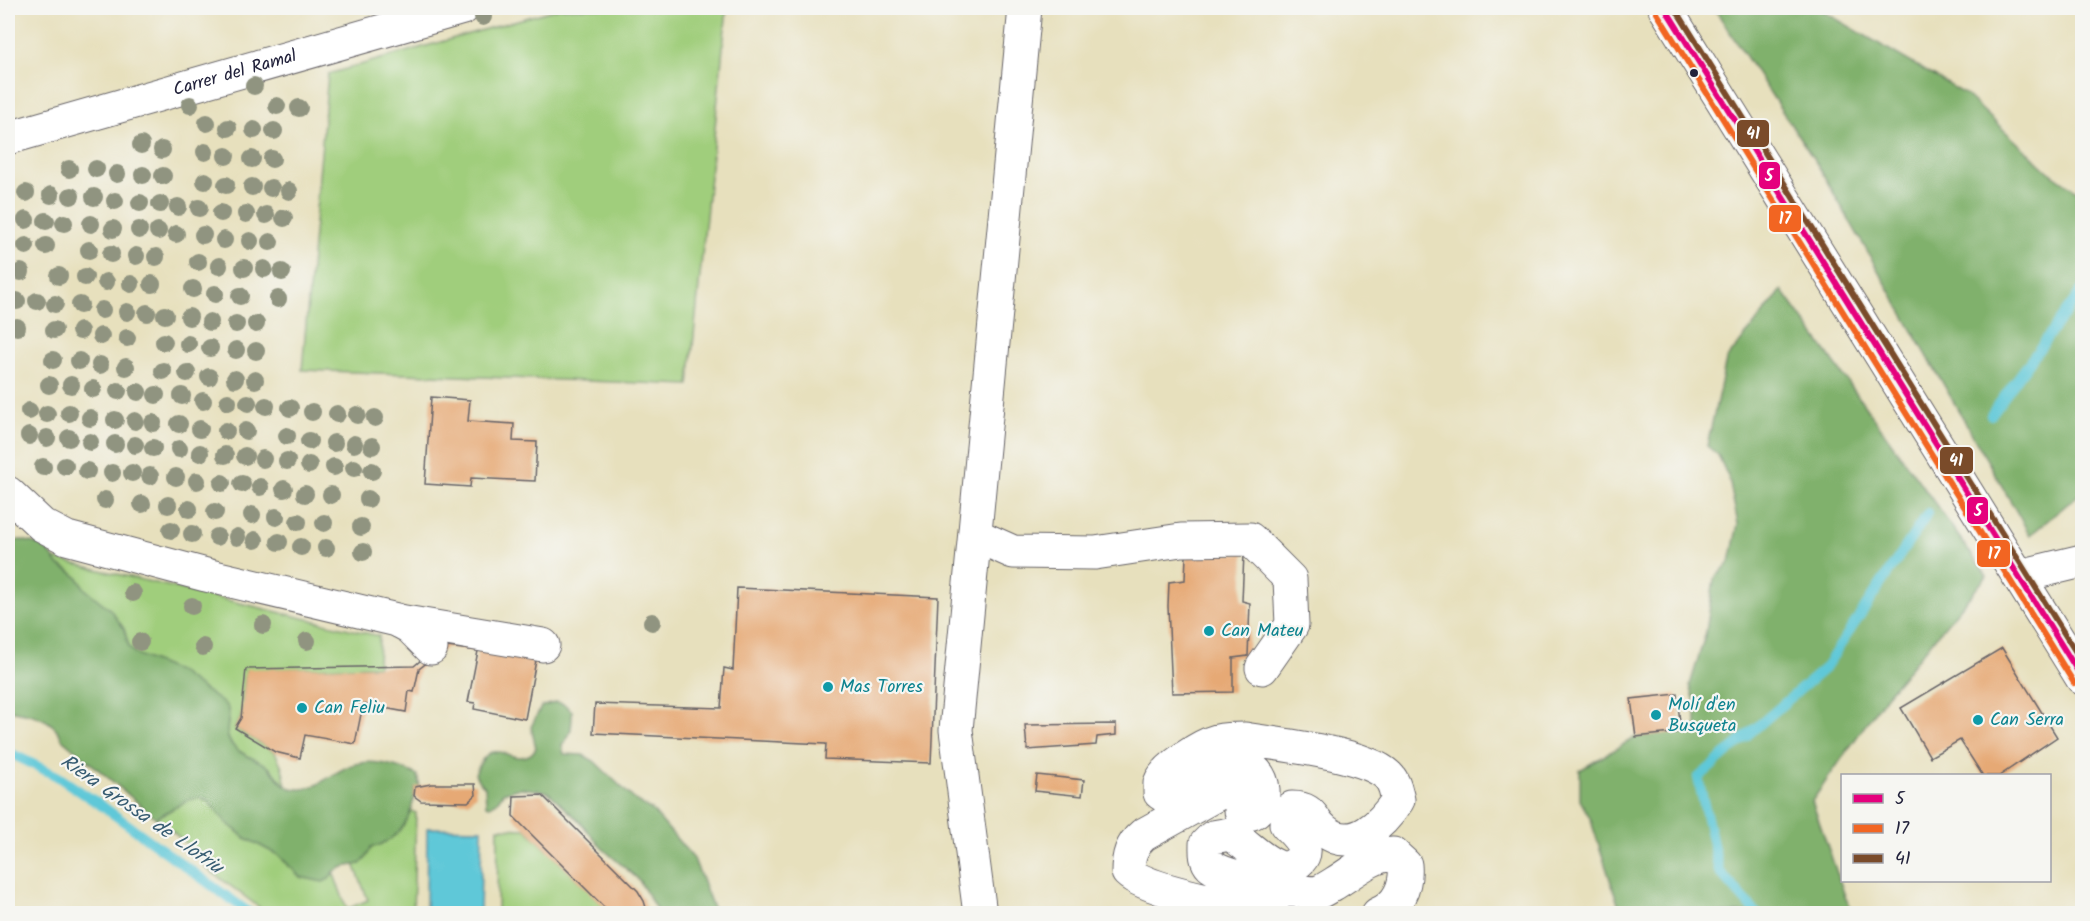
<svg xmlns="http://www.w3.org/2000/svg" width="2090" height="921" font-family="Kalam,sans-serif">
  <rect width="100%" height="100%" fill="#f6f6f2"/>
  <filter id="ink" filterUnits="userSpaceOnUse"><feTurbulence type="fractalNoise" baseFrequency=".0167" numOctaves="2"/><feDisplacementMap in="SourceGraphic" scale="12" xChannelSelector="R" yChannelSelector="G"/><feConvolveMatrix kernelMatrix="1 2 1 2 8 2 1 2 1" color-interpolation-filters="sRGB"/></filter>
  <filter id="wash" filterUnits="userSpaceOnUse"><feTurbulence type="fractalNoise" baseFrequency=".008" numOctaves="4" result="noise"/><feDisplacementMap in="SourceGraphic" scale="24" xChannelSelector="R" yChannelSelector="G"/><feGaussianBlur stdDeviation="1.35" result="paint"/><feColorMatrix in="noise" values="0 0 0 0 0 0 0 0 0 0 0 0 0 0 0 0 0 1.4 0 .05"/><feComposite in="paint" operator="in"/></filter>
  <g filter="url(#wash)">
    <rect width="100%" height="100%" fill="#e7e0bd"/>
    <g fill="#a0ce7c" stroke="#61785c" stroke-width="1.5">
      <polygon points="560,8 727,8 689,385 302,370 328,74"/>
      <path d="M54,559L379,636L378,666L246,670L241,718L235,728L275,752L282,767L286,786C280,781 277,774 271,769C258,758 230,754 227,734C226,728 229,718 229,711C201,682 170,672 136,654L129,647L124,629L84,589L78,578L68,570L59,566Z"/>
      <path d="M200,798L208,801L227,823L244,837L280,856L288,866L329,879L333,872L347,909L368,900L354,864H360L366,858L371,847C395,840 399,832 411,811L416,813L413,913H267L205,867L210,863L156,818L190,799Z"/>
      <polygon points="498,828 526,829 611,913 497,914"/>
    </g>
    <g fill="#80b16c" stroke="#516a54" stroke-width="1.5">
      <polygon points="1714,8 1818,8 1965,94 2048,171 2082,195 2082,492 2030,535 1817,164"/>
      <polygon points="1782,290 1987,576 1885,697 1812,801 1846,899 1855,913 1621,913 1590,818 1580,800 1580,770 1636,737 1696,729 1696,706 1690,685 1706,632 1714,579 1730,562 1738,524 1729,479 1718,455 1707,446 1726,360"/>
      <path d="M22,540L38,544L49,552L59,566L68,570L78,578L85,589L111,610L124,629L129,647L136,654L179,672L227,706C232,718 223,731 230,742C237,753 253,758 264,764C275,770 279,785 291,788C315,795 334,769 355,764C375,759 399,766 417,775L420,787L415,788C413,818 401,839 371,848L366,858L360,864L343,867L333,872L329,879L323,882L300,877L280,856L244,837L227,823L208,801L200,798L190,799L156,818L62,739C54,717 28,713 8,710V549L12,541Z"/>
      <path d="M557,702L565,705L572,711C572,725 572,735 562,745L564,754L583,755L594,761L635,800L652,810L694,859L715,913H657L656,909L639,880L602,848L580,822L549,793L544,791L520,788L503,793L497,802L490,806L486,805L485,787L478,780L475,774C492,731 507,765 529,755C532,754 534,751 536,748L531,727L541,707Z"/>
    </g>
    <polygon fill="#5ec8d8" stroke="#40758a" stroke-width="1.5" points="427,828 482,829 480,913 426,913"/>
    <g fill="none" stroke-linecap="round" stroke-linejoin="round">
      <g stroke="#5ec8d8" stroke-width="10">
        <polyline points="1991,415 2082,290"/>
        <polyline points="8,752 57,776 105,808 251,914"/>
        <polyline points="1757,914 1719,871 1698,778 1825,668 1928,513"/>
      </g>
    </g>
    <g id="blocks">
      <g fill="#e6a974">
        <polygon points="431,397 470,400 468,421 514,424 513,441 537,442 535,481 471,478 470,487 425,484"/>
        <polygon points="1244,553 1242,601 1250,603 1248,656 1233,658 1233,692 1172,693 1168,606 1169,582 1185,580 1186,556"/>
        <polygon points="737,588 938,597 931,763 825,759 826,744 593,733 595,704 721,708 724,668 733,670"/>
        <polygon points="445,640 537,655 525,719 474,709 475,703 468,702 478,651 447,647 419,669 414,692 409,691 406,712 363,704 355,744 305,735 300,758 275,752 235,728 241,718 246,669 414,666"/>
        <polygon points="2002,648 2057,737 1999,776 1983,776 1960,740 1930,757 1901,708"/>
        <polygon points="1677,694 1681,732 1636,737 1631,699"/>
        <polygon points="1116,724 1116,735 1097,737 1096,745 1027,750 1025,725"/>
        <polygon points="1037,775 1084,780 1082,796 1035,791"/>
        <polygon points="431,784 475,784 476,795 468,802 421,801 414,796 415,787"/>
        <polygon points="542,795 638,891 644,901 648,914 611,914 513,816 514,796"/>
      </g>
    </g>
  </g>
  <g filter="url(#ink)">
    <use href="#blocks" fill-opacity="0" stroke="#676468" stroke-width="1.5"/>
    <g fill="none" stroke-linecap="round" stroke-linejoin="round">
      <g stroke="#676468" stroke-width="35">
        <g id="minor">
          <path id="s1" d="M8,138L463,8"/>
          <polyline points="8,493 42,525 67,538 206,575 397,620 410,627 431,648"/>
          <polyline points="975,535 1013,552 1095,553 1181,540 1250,539 1290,579 1292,625 1262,668"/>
          <polyline points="2020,576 2082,561"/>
          <polyline points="399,621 543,645"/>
          <polyline points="980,914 956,730 1025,8"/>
          <path d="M1273,914C1242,907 1148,892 1128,872C1128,857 1131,845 1143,835L1226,789L1233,788L1239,791L1242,800L1241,810L1247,814C1269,813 1271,767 1237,763C1215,761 1197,785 1179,793C1175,795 1170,796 1166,797L1160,793C1160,792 1160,784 1160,783C1165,768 1202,745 1217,741C1226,739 1236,739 1245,739C1278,745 1370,753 1390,778C1395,784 1396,792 1398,800C1383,823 1354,854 1325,831C1311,820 1314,808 1292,808L1287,813L1286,824C1297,836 1316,851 1294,865C1290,868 1282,869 1276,866C1259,859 1246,843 1230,834L1213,837L1206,844C1206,851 1205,860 1211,866C1221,876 1305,896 1319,892C1324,890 1330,886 1335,883C1353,872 1372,855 1393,854L1405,865C1407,886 1398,906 1378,914"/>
        </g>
      </g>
      <g stroke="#676468" stroke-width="35">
        <polyline id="major" points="1665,8 2082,678"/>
      </g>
      <use href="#minor" stroke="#fff" stroke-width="33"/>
      <use href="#major" stroke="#fff" stroke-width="33"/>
      <g stroke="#f6f6f2" stroke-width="10">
        <polyline id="bus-1" points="1665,8 2082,678"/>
      </g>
      <g stroke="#f6f6f2" stroke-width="10">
        <polyline id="bus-2" points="1657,13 2074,683"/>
      </g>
      <g stroke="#f6f6f2" stroke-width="10">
        <polyline id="bus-3" points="1675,8 2082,662"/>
      </g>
      <use href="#bus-1" stroke="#e5007d" stroke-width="6"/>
      <use href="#bus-2" stroke="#f26522" stroke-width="6"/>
      <use href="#bus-3" stroke="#7a4b2a" stroke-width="6"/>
    </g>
    <g fill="#909480">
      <circle cx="483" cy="17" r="9"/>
      <circle cx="254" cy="86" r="9"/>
      <circle cx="190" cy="105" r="9"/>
      <circle cx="277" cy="106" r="9"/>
      <circle cx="299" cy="108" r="9"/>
      <circle cx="207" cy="123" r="9"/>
      <circle cx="228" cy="128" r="9"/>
      <circle cx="254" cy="130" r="9"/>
      <circle cx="274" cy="131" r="9"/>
      <circle cx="141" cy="145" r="9"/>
      <circle cx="162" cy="150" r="9"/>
      <circle cx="205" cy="152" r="9"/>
      <circle cx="226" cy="156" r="9"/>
      <circle cx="252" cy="159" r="9"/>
      <circle cx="272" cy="159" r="9"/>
      <circle cx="69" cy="169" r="9"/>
      <circle cx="96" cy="169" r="9"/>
      <circle cx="117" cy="174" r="9"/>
      <circle cx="143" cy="175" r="9"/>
      <circle cx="163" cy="176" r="9"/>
      <circle cx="205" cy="181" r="9"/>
      <circle cx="226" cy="185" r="9"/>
      <circle cx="252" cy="187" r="9"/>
      <circle cx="271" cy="188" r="9"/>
      <circle cx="289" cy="191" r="9"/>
      <circle cx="26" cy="193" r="9"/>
      <circle cx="51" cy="195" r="9"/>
      <circle cx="71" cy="196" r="9"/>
      <circle cx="94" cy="197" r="9"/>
      <circle cx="115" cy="201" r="9"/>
      <circle cx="140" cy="203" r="9"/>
      <circle cx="160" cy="204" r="9"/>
      <circle cx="178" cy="207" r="9"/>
      <circle cx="199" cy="208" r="9"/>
      <circle cx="221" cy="213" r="9"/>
      <circle cx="246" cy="214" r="9"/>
      <circle cx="266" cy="215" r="9"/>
      <circle cx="284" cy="218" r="9"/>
      <circle cx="26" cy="220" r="9"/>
      <circle cx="46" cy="221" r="9"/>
      <circle cx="64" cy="223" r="9"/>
      <circle cx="91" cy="224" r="9"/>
      <circle cx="113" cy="229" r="9"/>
      <circle cx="139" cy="230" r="9"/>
      <circle cx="158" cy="231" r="9"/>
      <circle cx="176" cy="234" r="9"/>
      <circle cx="203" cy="235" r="9"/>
      <circle cx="224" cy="240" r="9"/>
      <circle cx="250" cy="241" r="9"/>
      <circle cx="270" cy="242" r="9"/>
      <circle cx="26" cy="246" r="9"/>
      <circle cx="46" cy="246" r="9"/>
      <circle cx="89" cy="250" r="9"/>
      <circle cx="111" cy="254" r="9"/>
      <circle cx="136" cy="256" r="9"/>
      <circle cx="156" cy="257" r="9"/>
      <circle cx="198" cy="262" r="9"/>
      <circle cx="219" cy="266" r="9"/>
      <circle cx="244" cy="268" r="9"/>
      <circle cx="264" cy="269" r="9"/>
      <circle cx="21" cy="272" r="9"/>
      <circle cx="282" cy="272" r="9"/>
      <circle cx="59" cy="276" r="9"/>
      <circle cx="85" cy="277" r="9"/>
      <circle cx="106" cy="282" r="9"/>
      <circle cx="131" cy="284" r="9"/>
      <circle cx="152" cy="284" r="9"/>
      <circle cx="193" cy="289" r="9"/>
      <circle cx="215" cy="294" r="9"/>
      <circle cx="240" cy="296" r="9"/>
      <circle cx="278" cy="299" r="9"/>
      <circle cx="17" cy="301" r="9"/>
      <circle cx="37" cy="301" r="9"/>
      <circle cx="55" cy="304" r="9"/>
      <circle cx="80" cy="305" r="9"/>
      <circle cx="102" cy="310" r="9"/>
      <circle cx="127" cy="312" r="9"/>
      <circle cx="147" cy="313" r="9"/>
      <circle cx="165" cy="315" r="9"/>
      <circle cx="189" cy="317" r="9"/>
      <circle cx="210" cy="322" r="9"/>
      <circle cx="236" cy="324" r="9"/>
      <circle cx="256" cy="324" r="9"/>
      <circle cx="17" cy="327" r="9"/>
      <circle cx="54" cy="330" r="9"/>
      <circle cx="80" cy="331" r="9"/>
      <circle cx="101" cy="336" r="9"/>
      <circle cx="127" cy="338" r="9"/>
      <circle cx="164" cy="342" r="9"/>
      <circle cx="188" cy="344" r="9"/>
      <circle cx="210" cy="348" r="9"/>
      <circle cx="236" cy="350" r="9"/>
      <circle cx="256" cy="351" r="9"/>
      <circle cx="53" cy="360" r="9"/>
      <circle cx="79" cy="361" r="9"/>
      <circle cx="100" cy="365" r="9"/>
      <circle cx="126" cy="367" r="9"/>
      <circle cx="163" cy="371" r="9"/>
      <circle cx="187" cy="373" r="9"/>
      <circle cx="209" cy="377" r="9"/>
      <circle cx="235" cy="379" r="9"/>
      <circle cx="255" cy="380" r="9"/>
      <circle cx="49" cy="385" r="9"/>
      <circle cx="71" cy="385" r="9"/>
      <circle cx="93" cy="389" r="9"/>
      <circle cx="118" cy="391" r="9"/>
      <circle cx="138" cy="392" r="9"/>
      <circle cx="156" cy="395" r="9"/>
      <circle cx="182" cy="396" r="9"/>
      <circle cx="203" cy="401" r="9"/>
      <circle cx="228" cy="402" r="9"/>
      <circle cx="248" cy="403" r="9"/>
      <circle cx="266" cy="406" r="9"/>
      <circle cx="290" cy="408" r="9"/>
      <circle cx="29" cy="411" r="9"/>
      <circle cx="312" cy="412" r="9"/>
      <circle cx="69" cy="413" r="9"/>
      <circle cx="47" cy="414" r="9"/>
      <circle cx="337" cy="414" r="9"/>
      <circle cx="357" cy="415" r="9"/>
      <circle cx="90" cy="418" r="9"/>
      <circle cx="375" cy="418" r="9"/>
      <circle cx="115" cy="420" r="9"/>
      <circle cx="135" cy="421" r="9"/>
      <circle cx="153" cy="423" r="9"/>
      <circle cx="179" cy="424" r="9"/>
      <circle cx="200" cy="429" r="9"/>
      <circle cx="226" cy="431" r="9"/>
      <circle cx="246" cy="431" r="9"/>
      <circle cx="29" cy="436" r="9"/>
      <circle cx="287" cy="436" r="9"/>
      <circle cx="47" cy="438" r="9"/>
      <circle cx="69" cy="438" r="9"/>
      <circle cx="309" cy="441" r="9"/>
      <circle cx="90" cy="442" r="9"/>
      <circle cx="334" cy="443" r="9"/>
      <circle cx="115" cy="444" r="9"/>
      <circle cx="354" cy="444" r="9"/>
      <circle cx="135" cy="445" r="9"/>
      <circle cx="372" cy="446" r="9"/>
      <circle cx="153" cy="448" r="9"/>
      <circle cx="179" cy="449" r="9"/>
      <circle cx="200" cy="453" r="9"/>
      <circle cx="225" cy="455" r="9"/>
      <circle cx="245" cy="456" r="9"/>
      <circle cx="263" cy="459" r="9"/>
      <circle cx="287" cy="461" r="9"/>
      <circle cx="309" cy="465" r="9"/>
      <circle cx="65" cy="466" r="9"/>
      <circle cx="43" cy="467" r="9"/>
      <circle cx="334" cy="467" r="9"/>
      <circle cx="354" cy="468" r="9"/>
      <circle cx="87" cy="471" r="9"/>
      <circle cx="372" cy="471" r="9"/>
      <circle cx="112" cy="473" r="9"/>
      <circle cx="132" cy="473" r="9"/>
      <circle cx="150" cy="476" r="9"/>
      <circle cx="176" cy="477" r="9"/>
      <circle cx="197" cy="481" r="9"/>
      <circle cx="222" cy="483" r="9"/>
      <circle cx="242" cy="484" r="9"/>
      <circle cx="260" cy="487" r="9"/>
      <circle cx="284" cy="489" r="9"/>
      <circle cx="305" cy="494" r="9"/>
      <circle cx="331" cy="495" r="9"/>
      <circle cx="368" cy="499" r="9"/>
      <circle cx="105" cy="500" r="9"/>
      <circle cx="142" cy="504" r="9"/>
      <circle cx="168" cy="505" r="9"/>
      <circle cx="189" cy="509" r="9"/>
      <circle cx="215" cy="512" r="9"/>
      <circle cx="252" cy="515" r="9"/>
      <circle cx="276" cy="517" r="9"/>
      <circle cx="298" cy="522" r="9"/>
      <circle cx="324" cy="523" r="9"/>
      <circle cx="361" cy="527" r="9"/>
      <circle cx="171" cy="530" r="9"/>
      <circle cx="192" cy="534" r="9"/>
      <circle cx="217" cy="537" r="9"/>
      <circle cx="237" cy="537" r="9"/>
      <circle cx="255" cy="540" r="9"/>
      <circle cx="279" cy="542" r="9"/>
      <circle cx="301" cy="547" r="9"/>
      <circle cx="326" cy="548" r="9"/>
      <circle cx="363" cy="552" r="9"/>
      <circle cx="133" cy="593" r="9"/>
      <circle cx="192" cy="606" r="9"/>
      <circle cx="652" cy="622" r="9"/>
      <circle cx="263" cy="625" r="9"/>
      <circle cx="307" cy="641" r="9"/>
      <circle cx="140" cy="642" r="9"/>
      <circle cx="203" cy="647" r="9"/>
    </g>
  </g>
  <circle fill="#22223b" stroke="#f6f6f2" stroke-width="2" cx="1694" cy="73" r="5"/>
  <g fill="#0f9aa8" stroke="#f6f6f2" stroke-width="2">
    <circle cx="1209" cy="631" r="6"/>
    <circle cx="828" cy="687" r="6"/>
    <circle cx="302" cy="708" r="6"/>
    <circle cx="1656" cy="715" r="6"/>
    <circle cx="1978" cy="720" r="6"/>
  </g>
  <g text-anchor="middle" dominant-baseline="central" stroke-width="4.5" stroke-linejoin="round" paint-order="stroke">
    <g font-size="18" fill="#22223b" stroke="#f6f6f2">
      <text stroke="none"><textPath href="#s1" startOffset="236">Carrer del Ramal</textPath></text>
    </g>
    <g font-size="18" fill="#0d838f" stroke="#f6f6f2" text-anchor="start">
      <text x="1221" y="631">Can Mateu</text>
      <text x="840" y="687">Mas Torres</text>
      <text x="1668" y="705">Molí d'en<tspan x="1668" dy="21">Busqueta</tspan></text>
      <text x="314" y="708">Can Feliu</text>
      <text x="1990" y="720">Can Serra</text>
    </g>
    <g font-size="20" font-style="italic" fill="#375c72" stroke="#f6f6f2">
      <text transform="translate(141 815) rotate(35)">Riera Grossa de Llofriu</text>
    </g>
  </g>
  <g stroke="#f6f6f2" stroke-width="2">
    <rect x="1736" y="119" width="34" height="29" rx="6" fill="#7a4b2a"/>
    <rect x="1758" y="161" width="23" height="29" rx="6" fill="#e5007d"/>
    <rect x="1768" y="204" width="34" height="29" rx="6" fill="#f26522"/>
    <rect x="1939" y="446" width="35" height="29" rx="6" fill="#7a4b2a"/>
    <rect x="1966" y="496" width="23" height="29" rx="6" fill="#e5007d"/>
    <rect x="1976" y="539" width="35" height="29" rx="6" fill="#f26522"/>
  </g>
  <g font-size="16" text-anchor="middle" font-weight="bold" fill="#fff">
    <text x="1753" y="139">41</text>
    <text x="1769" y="181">5</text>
    <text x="1785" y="224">17</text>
    <text x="1956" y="466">41</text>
    <text x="1978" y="516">5</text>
    <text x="1994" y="559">17</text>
  </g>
  <rect width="2090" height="921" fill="none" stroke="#f6f6f2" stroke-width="30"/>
  <rect x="1841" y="774" width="210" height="108" fill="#f6f6f2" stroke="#a1a1a9" stroke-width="1.5"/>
  <rect x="1853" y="794" width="30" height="9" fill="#e5007d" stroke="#a1a1a9" stroke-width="1.5"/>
  <text x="1895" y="804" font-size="18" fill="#22223b">5</text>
  <rect x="1853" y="824" width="30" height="9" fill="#f26522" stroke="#a1a1a9" stroke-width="1.5"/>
  <text x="1895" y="834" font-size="18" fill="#22223b">17</text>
  <rect x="1853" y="854" width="30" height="9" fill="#7a4b2a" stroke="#a1a1a9" stroke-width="1.5"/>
  <text x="1895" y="864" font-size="18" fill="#22223b">41</text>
</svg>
